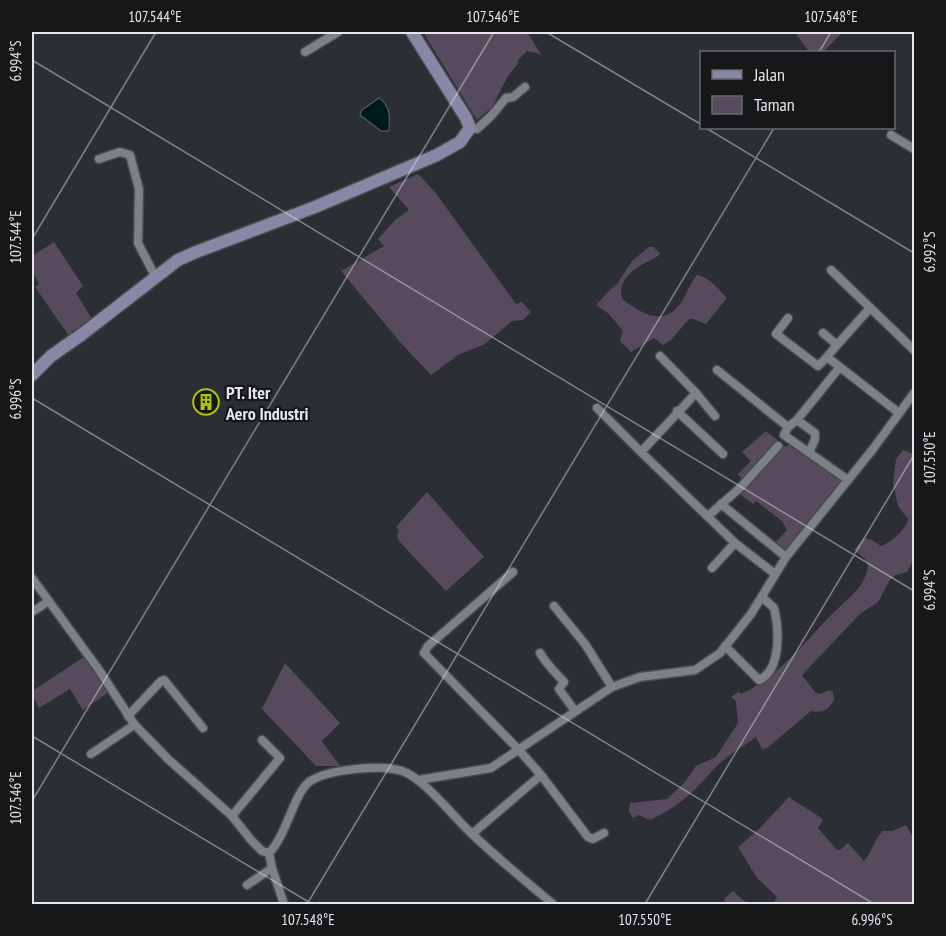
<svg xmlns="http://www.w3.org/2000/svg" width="946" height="936" font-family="'PT Sans Narrow',sans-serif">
  <rect width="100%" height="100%" fill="#2b2e33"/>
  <g fill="#574a5c">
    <polygon points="423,32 527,32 541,54 527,51 518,60 518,64 508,76 492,107 477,120"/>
    <polygon points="795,32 843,32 823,52 809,52"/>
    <polygon points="418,174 435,192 516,304 522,302 531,312 523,320 512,321 485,344 458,355 431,375 400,342 341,271 384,246 378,239 395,220 409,210 389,187"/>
    <polygon points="54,242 83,286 76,293 92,319 69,336 35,287 39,284 32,271 32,256"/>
    <path d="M649,247H653L660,253L658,256C640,266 617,275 622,299C640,312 662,328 680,304C687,295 689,284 697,275C710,277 718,289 727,298L706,324L693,319H689L671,340L663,345L654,338L631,352L620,341L623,331L609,314L596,305L608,292L617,284L632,261Z"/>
    <polygon points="766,431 786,447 794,440 846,478 784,553 774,544 787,530 782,521 756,501 753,504 737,492 746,485 738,474 751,461 742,452"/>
    <path d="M903,450L914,454V559L907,572L896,575L890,580L878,602L860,614L802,675L815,692L819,694L830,690L833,692L834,700C827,711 823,713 811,711L767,748L762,749L756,737C743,747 726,756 715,768C694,791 679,807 650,820L639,815L633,818L629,812L630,803L667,799L685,782L696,766L716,757L738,723L736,701L731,697L738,692L741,694C777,678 804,643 831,615C841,605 852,596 861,585C870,567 872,562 854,550L864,538L872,540L881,546C890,543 907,529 908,519L898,506L893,483L896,459Z"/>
    <polygon points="427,492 484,557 446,591 399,541 397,535 399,530 396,527"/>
    <polygon points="84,657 109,692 83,710 70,689 39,708 32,695 32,691"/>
    <polygon points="285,663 340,723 322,741 340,766 316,766 262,709"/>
    <path d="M789,797C800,806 812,810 823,820L818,828L836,849L840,850L848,843L864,861C872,852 874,840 883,831H892L906,825L914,839V904H773L777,897L757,878L738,847L759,829Z"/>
    <polygon points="733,891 744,901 757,904 724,904 725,898"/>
  </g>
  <path fill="#00191b" stroke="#455759" stroke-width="1.5" d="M379,98C391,107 390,117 389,131H381L360,115L362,110Z"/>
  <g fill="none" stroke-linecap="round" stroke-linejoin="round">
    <g stroke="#46494d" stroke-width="11">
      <g id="street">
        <polyline points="305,52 338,32"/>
        <polyline points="470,128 477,129 492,115 506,98 513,97 525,87"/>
        <polyline points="891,135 914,149"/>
        <polyline points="99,159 120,152 130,155 139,189 138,243 156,278"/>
        <polyline points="831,270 914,350"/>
        <polyline points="788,318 776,334 818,366 827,357"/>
        <polyline points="823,333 837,345 827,357 899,413"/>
        <polyline points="837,345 870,308"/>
        <polyline points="660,356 696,393 641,452 735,543 775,574"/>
        <polyline points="717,370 788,427 797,420 839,368"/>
        <polyline points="696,393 715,416"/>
        <polyline points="597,408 641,452"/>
        <polyline points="677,411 723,454"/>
        <polyline points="797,420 815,433 815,439 809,453"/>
        <polyline points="788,427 784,435 848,480"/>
        <polyline points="721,504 786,557"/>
        <polyline points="708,516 742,486 778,446"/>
        <polyline points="712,568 735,543"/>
        <polyline points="513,572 428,646 424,653 518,749 541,775 588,837 593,839 604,833"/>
        <polyline points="32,578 99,670 134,724 168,759 232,816 251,840 262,851 269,853"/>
        <polyline points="554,606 585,644 612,687"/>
        <polyline points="32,612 49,601"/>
        <path d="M725,646L759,680C782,670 779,628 774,608L762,597"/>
        <path d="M540,653C547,665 555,672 564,682L559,689L575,711"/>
        <polyline points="128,716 161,681 164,680 203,728"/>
        <polyline points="91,754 131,727 134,724"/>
        <polyline points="418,780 491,768 612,687 640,677 695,670 720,653 751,614 786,557 873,449 914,393"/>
        <polyline points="232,816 280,758 262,740"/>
        <polyline points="472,834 541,775"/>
        <polyline points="247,885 272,868"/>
        <path d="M284,904L272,868L269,853C287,835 293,795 309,782C327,769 386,763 407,773C428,784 452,815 470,832C497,858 525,881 553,904"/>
      </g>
    </g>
    <g stroke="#46494d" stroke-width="15">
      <polyline id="secondary" points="32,375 51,356 81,335 178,260 196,252 315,207 437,155 460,142 470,128 466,118 412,32"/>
    </g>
    <use href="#street" stroke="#7d8186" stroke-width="8"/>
    <use href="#secondary" stroke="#8888a6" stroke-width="12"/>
  </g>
  <path fill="none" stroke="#e5e7ea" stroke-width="1.5" stroke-opacity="0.45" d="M546,32L702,125M819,52L831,32M32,60L914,591M706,128L914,253M32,239L156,32M32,398L874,904M32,736L312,904M32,801L494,32M307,904L774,128M645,904L914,455"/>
  <defs>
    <g id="building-ring" transform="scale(1.35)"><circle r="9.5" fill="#151719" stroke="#b0c500" stroke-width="1.5"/><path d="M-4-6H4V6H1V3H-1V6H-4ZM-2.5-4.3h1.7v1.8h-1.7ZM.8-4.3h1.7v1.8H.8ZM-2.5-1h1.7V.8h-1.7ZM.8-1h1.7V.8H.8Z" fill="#b0c500"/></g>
  </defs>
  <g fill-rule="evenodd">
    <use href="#building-ring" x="206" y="402"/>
  </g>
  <g text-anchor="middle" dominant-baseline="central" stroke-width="4.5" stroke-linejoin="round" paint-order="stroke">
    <g font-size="18" font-weight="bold" fill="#e5e7ea" stroke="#151719" text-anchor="start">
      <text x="226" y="392">PT. Iter<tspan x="226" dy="21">Aero Industri</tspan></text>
    </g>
  </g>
  <rect width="946" height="936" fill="none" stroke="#151719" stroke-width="66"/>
  <rect x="700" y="51" width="195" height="78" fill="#151719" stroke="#686a6d" stroke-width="1.5"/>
  <rect x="712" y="70" width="30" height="9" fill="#8888a6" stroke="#686a6d" stroke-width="1.5"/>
  <text x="754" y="81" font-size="18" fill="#e5e7ea">Jalan</text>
  <rect x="712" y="96" width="30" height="18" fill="#574a5c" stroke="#686a6d" stroke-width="1.5"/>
  <text x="754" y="111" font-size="18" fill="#e5e7ea">Taman</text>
  <rect x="33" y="33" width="880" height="870" fill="none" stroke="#e5e7ea" stroke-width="2"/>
  <g font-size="15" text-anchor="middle" fill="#e5e7ea">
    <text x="155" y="22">107.544°E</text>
    <text x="493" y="22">107.546°E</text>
    <text x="831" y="22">107.548°E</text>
    <text transform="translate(16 61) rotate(-90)" y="5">6.994°S</text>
    <text transform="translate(16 237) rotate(-90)" y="5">107.544°E</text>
    <text transform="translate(930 252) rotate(-90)" y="5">6.992°S</text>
    <text transform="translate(16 399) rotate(-90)" y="5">6.996°S</text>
    <text transform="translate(930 458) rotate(-90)" y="5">107.550°E</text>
    <text transform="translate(930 590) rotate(-90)" y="5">6.994°S</text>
    <text transform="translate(16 798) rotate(-90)" y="5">107.546°E</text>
    <text x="308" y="925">107.548°E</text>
    <text x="645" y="925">107.550°E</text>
    <text x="872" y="925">6.996°S</text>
  </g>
</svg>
